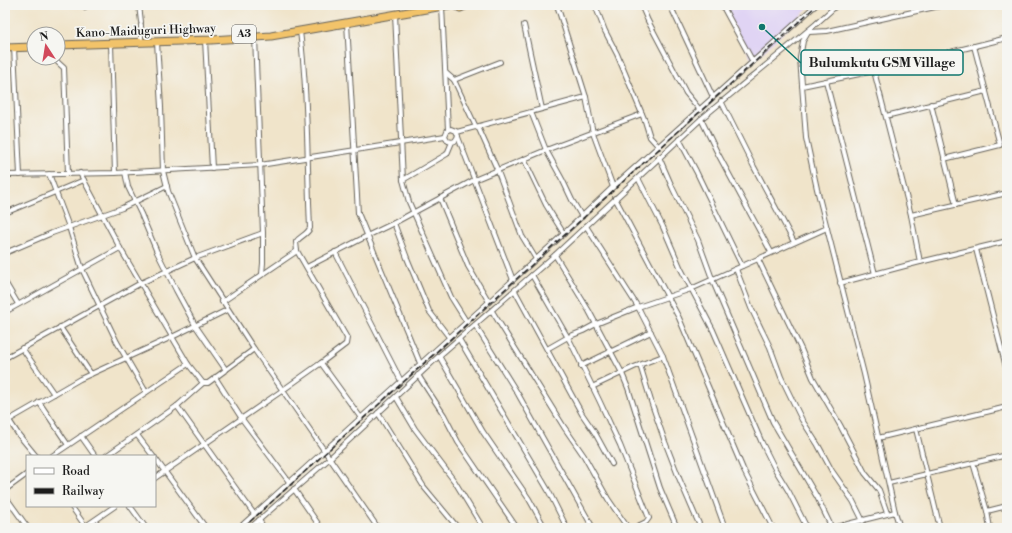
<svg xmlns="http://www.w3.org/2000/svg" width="1012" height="533" font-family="'Libre Bodoni',serif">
  <rect width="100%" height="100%" fill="#f6f6f2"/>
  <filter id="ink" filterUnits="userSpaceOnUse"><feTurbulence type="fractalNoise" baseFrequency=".025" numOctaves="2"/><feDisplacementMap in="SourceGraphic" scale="8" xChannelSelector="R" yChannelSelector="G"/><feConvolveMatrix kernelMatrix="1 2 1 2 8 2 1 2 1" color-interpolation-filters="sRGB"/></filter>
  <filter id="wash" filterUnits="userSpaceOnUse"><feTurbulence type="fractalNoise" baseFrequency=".012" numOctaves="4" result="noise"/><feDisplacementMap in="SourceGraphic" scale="16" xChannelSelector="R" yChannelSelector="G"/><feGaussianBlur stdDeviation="0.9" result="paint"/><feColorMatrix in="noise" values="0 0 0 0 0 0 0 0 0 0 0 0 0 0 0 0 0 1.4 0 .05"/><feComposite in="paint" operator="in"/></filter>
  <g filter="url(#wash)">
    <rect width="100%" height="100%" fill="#f0e4ca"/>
    <polygon fill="#e0d4f4" points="723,5 812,5 753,62"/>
  </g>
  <g filter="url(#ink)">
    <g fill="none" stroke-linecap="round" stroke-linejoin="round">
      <g stroke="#666259" stroke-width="6">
        <g id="minor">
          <polyline points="84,5 85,7"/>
          <polyline points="139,5 141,22"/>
          <polyline points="557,5 586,97 593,133 613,187"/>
          <polyline points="595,5 605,31 617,54 645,121 650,137 659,147"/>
          <polyline points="641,5 648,21 686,93 700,110"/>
          <polyline points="670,5 713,97"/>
          <polyline points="722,5 753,62"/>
          <polyline points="442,6 448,130"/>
          <polyline points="395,14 403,180 409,202 451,297 466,321"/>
          <polyline points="347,23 358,213 420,363"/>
          <polyline points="817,23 837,5"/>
          <polyline points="141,25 141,43"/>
          <polyline points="524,25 542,109"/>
          <polyline points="809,31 803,41 800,58 806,138 817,189 864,374 895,512 900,528"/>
          <polyline points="809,32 827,31 944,5"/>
          <polyline points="255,37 263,233 263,263 262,274"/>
          <polyline points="205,40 212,168"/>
          <polyline points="157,42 161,107 163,171 168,191 195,258 254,349 378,528"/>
          <polyline points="111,44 115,173"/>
          <polyline points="14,47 20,175"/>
          <polyline points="53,58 64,68 68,173"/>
          <polyline points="874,71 911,215 920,262"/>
          <polyline points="446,73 454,80 476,127 479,129 497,169 522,236 536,259"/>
          <polyline points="454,80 500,62"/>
          <polyline points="826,81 875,274"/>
          <polyline points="802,86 874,71 1007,38"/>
          <polyline points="721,101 754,167 794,242"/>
          <polyline points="931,104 956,205"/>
          <polyline points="531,112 546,150 563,181 572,200 582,217"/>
          <polyline points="886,116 986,91"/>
          <polyline points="701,119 717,152 771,252"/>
          <polyline points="457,132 586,97"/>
          <polyline points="458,137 513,280"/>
          <polyline points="679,139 696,171 742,266"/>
          <polyline points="659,157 673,189 698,240 714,284 773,422 817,497 832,528"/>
          <polyline points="524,159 546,205 564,234"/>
          <polyline points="944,159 1000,145 974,46"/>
          <polyline points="125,172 128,187 141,214 157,252 176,290 195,325 226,370"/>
          <polyline points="80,173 120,248 188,364 203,383"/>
          <polyline points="49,174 69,227 82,269 117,342 146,392"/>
          <polyline points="5,175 115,173 260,165 445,136"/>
          <polyline points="638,178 663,227 681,269 713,330 762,443 775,469 789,492 807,528"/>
          <polyline points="403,180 447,154 452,142 455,141 458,136 456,131 451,129 447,131 445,136 448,141 452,142"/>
          <polyline points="440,198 468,266 489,302"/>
          <polyline points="615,198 679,318 743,469 773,528"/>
          <polyline points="5,213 84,180"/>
          <polyline points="911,215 1007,193"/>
          <polyline points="394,223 407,258 429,311 449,337"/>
          <polyline points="586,226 638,307 663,356 725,528"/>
          <polyline points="976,249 1007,371"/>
          <polyline points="335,252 401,381"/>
          <polyline points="5,253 52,233 122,208 167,186"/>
          <polyline points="555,255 589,311 621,371 628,388 660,488 677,528"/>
          <polyline points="758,259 801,349 813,378 840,425 865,473 879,490 887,513"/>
          <polyline points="307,267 367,236 394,223 474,180 546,150 642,114"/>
          <polyline points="736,269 751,308 770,347 781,377 802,420 818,445 832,471 853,501 863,521"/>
          <polyline points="532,275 571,343 599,400 620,445 649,518 646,522 634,528"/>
          <polyline points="5,282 18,304"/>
          <polyline points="840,283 920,262 1007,241"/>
          <polyline points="515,291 582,414 595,433 612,464"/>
          <polyline points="222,302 297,251"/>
          <polyline points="492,311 564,427 584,456 608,499 628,528"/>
          <polyline points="5,312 120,248"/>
          <polyline points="475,325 518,394 593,528"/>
          <polyline points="60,327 91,374"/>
          <polyline points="459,339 548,490 566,526"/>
          <polyline points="22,348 54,394"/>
          <polyline points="547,349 568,337 583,331 596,324 638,307 691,289 827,228"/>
          <polyline points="439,356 483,432 529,499 545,528"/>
          <polyline points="5,358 141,283 195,258 263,233"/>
          <polyline points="321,363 361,418"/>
          <path d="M640,365C656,421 676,475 701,528"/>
          <polyline points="581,366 651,332"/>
          <polyline points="418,375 444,415 458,442 517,528"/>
          <polyline points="215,377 242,419 290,483"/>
          <polyline points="592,387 634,367 663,356"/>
          <polyline points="396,397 415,429 455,482 483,528"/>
          <polyline points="39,402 68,445"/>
          <polyline points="177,406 254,514"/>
          <polyline points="378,413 424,487 458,528"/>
          <polyline points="5,414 18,434 36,456"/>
          <polyline points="9,420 54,394 80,379 172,337 227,310"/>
          <polyline points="916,429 940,528"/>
          <polyline points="137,435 153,456"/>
          <polyline points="81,436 95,456"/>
          <polyline points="878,438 1007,407"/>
          <polyline points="52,456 188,364"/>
          <polyline points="106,456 177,406 203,383 208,383 254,349"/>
          <polyline points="155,458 206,528"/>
          <polyline points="973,463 987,511 990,528"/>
          <path d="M155,478L283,390L321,363L346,344L347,338L297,251L296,242C300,236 307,235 310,228C307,162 308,96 300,31"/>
          <polyline points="889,483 1007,455"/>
          <polyline points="294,489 321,528"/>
          <polyline points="5,490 27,474"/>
          <polyline points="5,496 28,528"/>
          <polyline points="71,506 86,527"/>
          <polyline points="130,506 146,528"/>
          <polyline points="987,511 1007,506"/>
          <polyline points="259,520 264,528"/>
          <polyline points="83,528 115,506"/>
          <polyline points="239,528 555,242 613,187 816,5"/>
          <polyline points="250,528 330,458 439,356 555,255 701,119 817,23"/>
          <polyline points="832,528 895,512"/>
        </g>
      </g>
      <g stroke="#666259" stroke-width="9">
        <g id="trunk">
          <polyline points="455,5 460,8 467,5"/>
          <polyline points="58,45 211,40 271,36 449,5"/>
          <polyline points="5,48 34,47"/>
        </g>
      </g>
      <use href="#minor" stroke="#fff" stroke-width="4"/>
      <use href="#trunk" stroke="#f2c36a" stroke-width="7"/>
      <polyline stroke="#1c1c1c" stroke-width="1.5" stroke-dasharray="6 3" stroke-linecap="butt" points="243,528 817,5"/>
    </g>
  </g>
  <g text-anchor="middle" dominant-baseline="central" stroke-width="3.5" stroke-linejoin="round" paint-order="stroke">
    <rect fill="#f6f6f2" stroke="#5d5d5c" stroke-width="1" x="232" y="25" width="24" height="18" rx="3"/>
    <g font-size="11" font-weight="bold" fill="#1c1c1c">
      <text x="244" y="34">A3</text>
    </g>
    <g font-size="12" fill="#1c1c1c" stroke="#f6f6f2">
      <text transform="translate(146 31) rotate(-2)">Kano-Maiduguri Highway</text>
    </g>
  </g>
  <path fill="none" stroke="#0f766e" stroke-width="1.5" d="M762 27L801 63"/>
  <circle fill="#0f766e" stroke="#f6f6f2" stroke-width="1.5" cx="762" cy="27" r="4"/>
  <rect fill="#f6f6f2" stroke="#0f766e" stroke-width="1.5" x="801" y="50" width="162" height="25" rx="4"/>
  <g font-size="13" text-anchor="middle" font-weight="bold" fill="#1c1c1c">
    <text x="882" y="67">Bulumkutu GSM Village</text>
  </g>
  <rect width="1012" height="533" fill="none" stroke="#f6f6f2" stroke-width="20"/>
  <rect x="26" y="455" width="130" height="52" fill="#f6f6f2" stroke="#9f9f9c"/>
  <rect x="34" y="468" width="20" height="6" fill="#ffffff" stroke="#9f9f9c"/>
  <text x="62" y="475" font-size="12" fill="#1c1c1c">Road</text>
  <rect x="34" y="488" width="20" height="6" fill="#1c1c1c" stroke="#9f9f9c"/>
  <text x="62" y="495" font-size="12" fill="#1c1c1c">Railway</text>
  <g transform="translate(46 46) rotate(348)"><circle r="19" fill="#f6f6f2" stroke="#9f9f9c"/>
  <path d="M0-3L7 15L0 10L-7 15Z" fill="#d1495b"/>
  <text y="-6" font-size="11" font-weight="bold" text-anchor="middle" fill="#1c1c1c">N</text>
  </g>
</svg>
